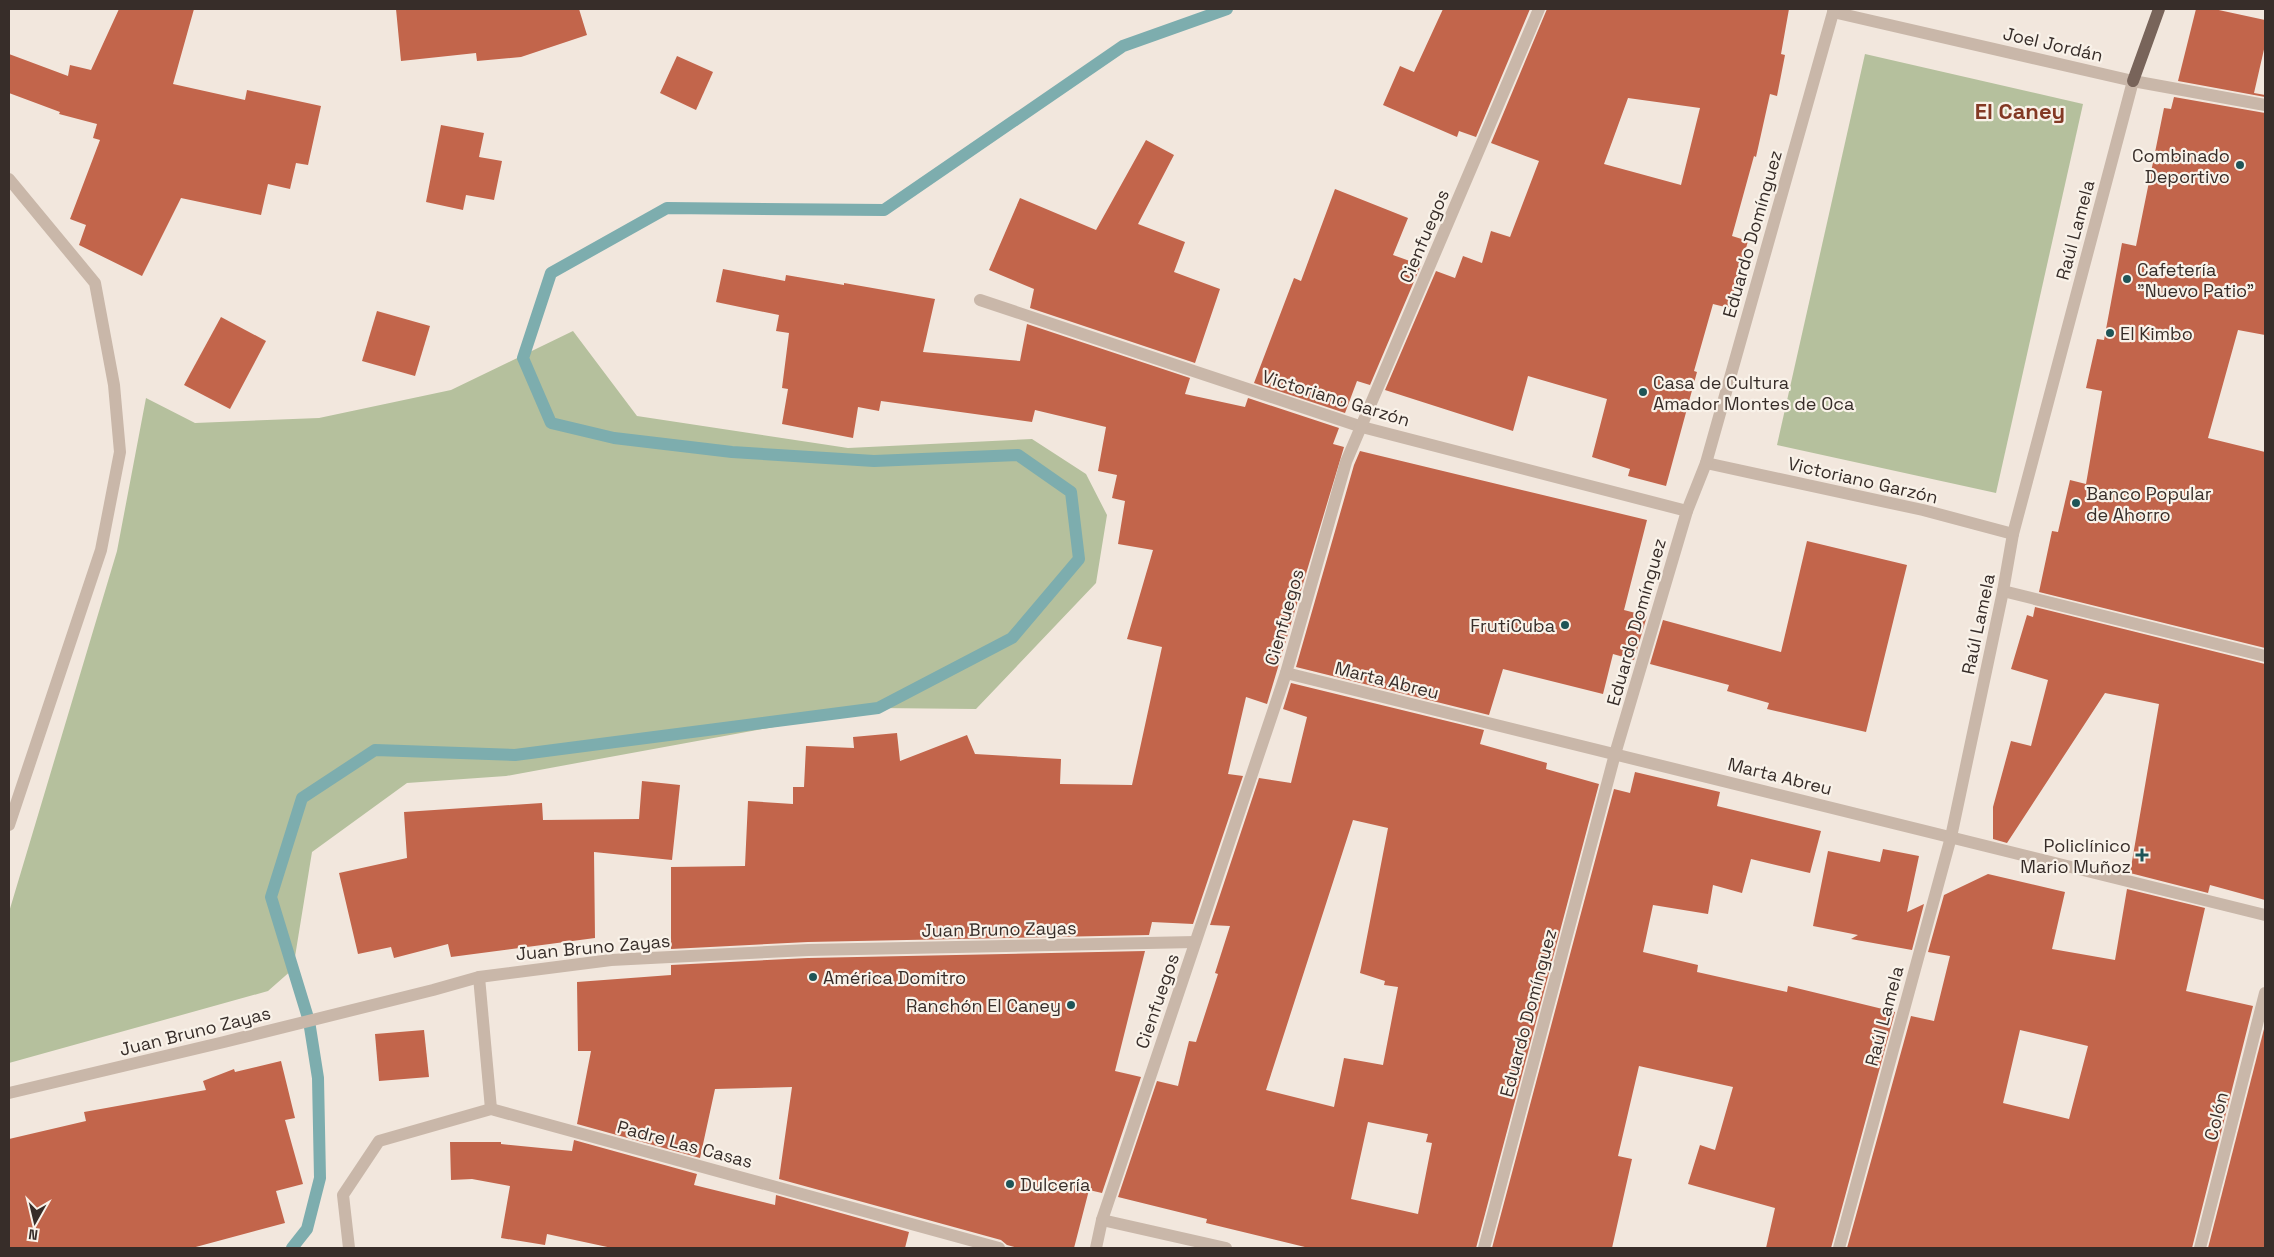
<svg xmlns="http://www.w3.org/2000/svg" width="2274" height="1257" font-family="'Space Grotesk',sans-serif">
  <rect width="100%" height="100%" fill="#f2e7dd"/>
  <g fill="#b5c09d">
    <polygon points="1865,54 2083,104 1996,493 1777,445"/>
    <polygon points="573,331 637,416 848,448 1032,439 1086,474 1107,515 1096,583 976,709 878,708 506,776 407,783 312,852 293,969 268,991 9,1063 9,912 117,551 146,398 195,423 319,418 451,390"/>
  </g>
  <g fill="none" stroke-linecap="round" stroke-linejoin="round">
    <polyline stroke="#7dadae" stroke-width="12" points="292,1248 307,1229 320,1178 318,1078 309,1021 271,897 302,798 375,750 515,755 878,708 1012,638 1079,559 1071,492 1018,455 874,461 732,452 614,438 551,423 523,358 551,273 667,208 884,210 1123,46 1227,9"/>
  </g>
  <g fill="#c2654b" fill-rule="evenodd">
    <polygon points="119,9 194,9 173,84 245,100 247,90 321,106 308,165 296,163 290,189 268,184 261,215 181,198 142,276 79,245 86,225 70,219 100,140 93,138 97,124 59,114 60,112 9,93 9,54 68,76 70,65 91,70"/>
    <polygon points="396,9 579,9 587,35 521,57 477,61 476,53 401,61"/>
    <polygon points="1443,9 1530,9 1476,137 1459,131 1457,137 1383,105 1400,66 1414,72"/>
    <path d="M1547,9H1789L1781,54L1785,55L1777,96L1770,94L1756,157L1754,156L1732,236L1748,241L1729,308L1713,304L1694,371L1697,372L1666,486L1628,476L1630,469L1592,457L1607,399L1528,376L1513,431L1385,390L1436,271L1455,278L1463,256L1482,263L1491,231L1510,237L1539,161L1491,143ZM1628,98L1700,108L1681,185L1604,164Z"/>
    <polygon points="2196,9 2214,9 2265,20 2265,45 2254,93 2265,95 2265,97 2178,81"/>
    <polygon points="677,56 713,72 696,110 660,93"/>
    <polygon points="2174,97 2265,113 2265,335 2238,330 2208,438 2265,452 2265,648 2039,592 2052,531 2058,532 2070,480 2086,484 2102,391 2086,388 2097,339 2104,340 2122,243 2136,246 2164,108 2171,109"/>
    <polygon points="441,125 484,133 479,157 502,161 494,200 466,195 463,210 426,202"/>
    <polygon points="1146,140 1174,155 1138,224 1185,242 1174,272 1220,289 1195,363 1030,308 1034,289 989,270 1020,198 1096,230"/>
    <polygon points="1335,189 1408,218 1393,255 1421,265 1370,385 1357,381 1345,413 1254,383 1294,278 1301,281"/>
    <polygon points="723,269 785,281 786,275 844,285 844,283 935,299 923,352 1020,361 1027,324 1190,378 1185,394 1245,407 1248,398 1339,428 1333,444 1344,447 1267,704 1246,697 1228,774 1243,776 1193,924 1152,922 1149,935 808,942 671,949 671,867 745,866 748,801 793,804 793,787 804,787 806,746 854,748 853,737 897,733 900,761 967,735 975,754 1061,759 1060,784 1132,785 1162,647 1127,639 1153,550 1118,544 1125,501 1112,498 1117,475 1098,471 1106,427 1035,410 1032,422 881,401 879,411 858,407 853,438 782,424 788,389 782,388 789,333 776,331 779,315 716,302"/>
    <polygon points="377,311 430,326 415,376 362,361"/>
    <polygon points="221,317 266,341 230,409 184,385"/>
    <polygon points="1360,451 1647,520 1624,610 1647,616 1634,660 1613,654 1603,694 1503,669 1489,715 1296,667 1354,465"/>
    <polygon points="1807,541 1907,565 1866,732 1767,709 1769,703 1727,691 1729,685 1650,664 1663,620 1781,652"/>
    <polygon points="2035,607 2265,664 2265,900 2210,885 2208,893 2130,873 2159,704 2105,693 2007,843 1993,839 1993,807 2011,741 2031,746 2048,680 2011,669 2027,615 2033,617"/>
    <path d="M1291,683L1484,730L1480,744L1547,763L1546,769L1599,784L1476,1248H1309L1206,1223L1207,1219L1118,1197L1157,1081L1178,1086L1189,1041L1196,1042L1218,974L1215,973L1230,926L1210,925L1259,778L1291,783L1307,717L1283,709ZM1353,820L1388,828L1360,973L1385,981L1384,985L1398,987L1383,1065L1344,1058L1334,1107L1266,1090ZM1368,1122L1428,1134L1426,1142L1432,1143L1418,1214L1351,1199Z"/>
    <polygon points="1635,772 1720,792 1717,806 1821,831 1810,873 1751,859 1742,893 1713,885 1708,914 1653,905 1643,952 1698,965 1697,972 1787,992 1788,986 1895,1012 1831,1248 1766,1248 1775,1208 1688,1184 1700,1145 1715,1150 1733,1087 1639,1066 1618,1156 1632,1159 1612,1248 1492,1248 1614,789 1630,793"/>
    <polygon points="642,781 680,785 672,860 594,852 595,938 451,957 448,944 394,958 391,947 358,954 339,873 407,858 404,812 542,803 543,820 639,819"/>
    <polygon points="1883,849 1919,856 1907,912 1924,904 1912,950 1851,939 1858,935 1813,926 1828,851 1880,862"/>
    <path d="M1988,874L2065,892L2052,949L2115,960L2127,889L2205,908L2186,991L2253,1006L2192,1248H1847L1911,1016L1934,1021L1950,956L1928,952L1944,895ZM2020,1030L2088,1046L2069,1119L2003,1103Z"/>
    <polygon points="1145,951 1115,1071 1141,1077 1102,1193 1089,1190 1074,1248 1018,1248 1007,1245 1001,1240 779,1179 792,1087 715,1089 700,1158 577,1124 591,1051 578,1051 577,982 671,975 671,965 808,958"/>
    <polygon points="2265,1025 2265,1248 2208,1248"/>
    <polygon points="424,1030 429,1077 379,1081 375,1034"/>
    <polygon points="281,1061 295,1118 285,1120 303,1184 276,1191 285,1223 192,1248 9,1248 9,1139 86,1121 84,1112 206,1090 203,1081 234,1069 235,1072"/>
    <polygon points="574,1140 697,1174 694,1185 775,1205 776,1195 909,1232 905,1248 612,1248 547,1234 545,1245 501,1238 510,1186 472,1179 451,1180 450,1142 501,1142 501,1144 572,1151"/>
  </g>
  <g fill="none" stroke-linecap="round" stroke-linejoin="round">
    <g stroke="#c9b7a9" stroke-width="12">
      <polyline points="1833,12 2133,81 2265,105"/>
      <polyline points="9,179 95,283 114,385 120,452 101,550 9,825"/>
      <polyline points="980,300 1362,427 1687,511"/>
      <polyline points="1706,463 1923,510 2013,534"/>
      <polyline points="2003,591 2265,656"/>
      <polyline points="1286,673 2265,915"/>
      <polyline points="479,977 491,1109"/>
      <polyline points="9,1093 224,1042 433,990 479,977 611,960 808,950 1195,942"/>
      <polyline points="1102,1220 1226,1248"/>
      <polyline points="349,1248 343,1195 379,1141 491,1109 999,1248"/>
      <polyline points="1096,1248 1102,1220 1286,673 1346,462 1539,9"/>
      <polyline points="1484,1248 1615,754 1687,511 1706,463 1834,9"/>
      <polyline points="1839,1248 1951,837 2003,591 2013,534 2133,81"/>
      <polyline points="2200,1248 2265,993"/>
    </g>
    <polyline stroke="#78645a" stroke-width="12" points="2133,81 2159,9"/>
  </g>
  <g fill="#1f5557" stroke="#f9f2e9" stroke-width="2">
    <circle cx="2240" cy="165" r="5"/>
    <circle cx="2127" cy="279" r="5"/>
    <circle cx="2110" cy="333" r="5"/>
    <circle cx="1643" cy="392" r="5"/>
    <circle cx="2076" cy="503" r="5"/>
    <circle cx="1565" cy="625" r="5"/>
    <path d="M2139.5 847.5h5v5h5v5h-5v5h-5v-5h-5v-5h5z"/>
    <circle cx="813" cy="977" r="5"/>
    <circle cx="1071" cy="1005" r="5"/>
    <circle cx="1010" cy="1184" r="5"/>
  </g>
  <g text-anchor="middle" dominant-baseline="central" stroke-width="4.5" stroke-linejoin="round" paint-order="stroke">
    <g font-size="18" fill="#372d29" stroke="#f9f2e9">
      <text transform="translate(2053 44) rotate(13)">Joel Jordán</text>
      <text transform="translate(2075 230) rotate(-75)">Raúl Lamela</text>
      <text transform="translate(1752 234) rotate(-74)">Eduardo Domínguez</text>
      <text transform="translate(1424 236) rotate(-67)">Cienfuegos</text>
      <text transform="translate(1336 398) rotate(17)">Victoriano Garzón</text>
      <text transform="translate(1863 480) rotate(13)">Victoriano Garzón</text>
      <text transform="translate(1284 617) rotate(-74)">Cienfuegos</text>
      <text transform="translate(1636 622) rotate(-74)">Eduardo Domínguez</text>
      <text transform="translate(1978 624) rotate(-78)">Raúl Lamela</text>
      <text transform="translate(1387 680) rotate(14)">Marta Abreu</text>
      <text transform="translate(1780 776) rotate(14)">Marta Abreu</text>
      <text transform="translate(999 929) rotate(-1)">Juan Bruno Zayas</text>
      <text transform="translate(593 947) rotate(-5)">Juan Bruno Zayas</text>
      <text transform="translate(1157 1001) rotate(-71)">Cienfuegos</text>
      <text transform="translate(1528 1013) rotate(-75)">Eduardo Domínguez</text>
      <text transform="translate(1884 1016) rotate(-75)">Raúl Lamela</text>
      <text transform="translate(195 1031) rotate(-14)">Juan Bruno Zayas</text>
      <text transform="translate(2216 1116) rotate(-76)">Colón</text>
      <text transform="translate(685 1144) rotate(15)">Padre Las Casas</text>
    </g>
    <g font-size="18" fill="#372d29" stroke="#f9f2e9" text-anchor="start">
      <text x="2230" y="155" text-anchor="end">Combinado<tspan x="2230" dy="21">Deportivo</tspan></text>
      <text x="2137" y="269">Cafetería<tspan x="2137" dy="21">"Nuevo Patio"</tspan></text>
      <text x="2120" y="333">El Kimbo</text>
      <text x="1653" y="382">Casa de Cultura<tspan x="1653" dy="21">Amador Montes de Oca</tspan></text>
      <text x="2086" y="493">Banco Popular<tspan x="2086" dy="21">de Ahorro</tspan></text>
      <text x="1555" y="625" text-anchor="end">FrutiCuba</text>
      <text x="2131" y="845" text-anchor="end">Policlínico<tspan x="2131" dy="21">Mario Muñoz</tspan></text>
      <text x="823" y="977">América Domitro</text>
      <text x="1061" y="1005" text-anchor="end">Ranchón El Caney</text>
      <text x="1020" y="1184">Dulcería</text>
    </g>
    <g font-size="22" font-weight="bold" fill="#833924" stroke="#f9f2e9">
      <text x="2020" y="111">El Caney</text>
    </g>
  </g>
  <rect width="2274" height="1257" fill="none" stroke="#372d29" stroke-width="20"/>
  <g transform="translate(35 1222) rotate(188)" stroke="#f9f2e9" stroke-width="4" paint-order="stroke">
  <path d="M0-4L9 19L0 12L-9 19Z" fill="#372d29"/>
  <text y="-8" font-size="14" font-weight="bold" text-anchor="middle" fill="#372d29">N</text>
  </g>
</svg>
